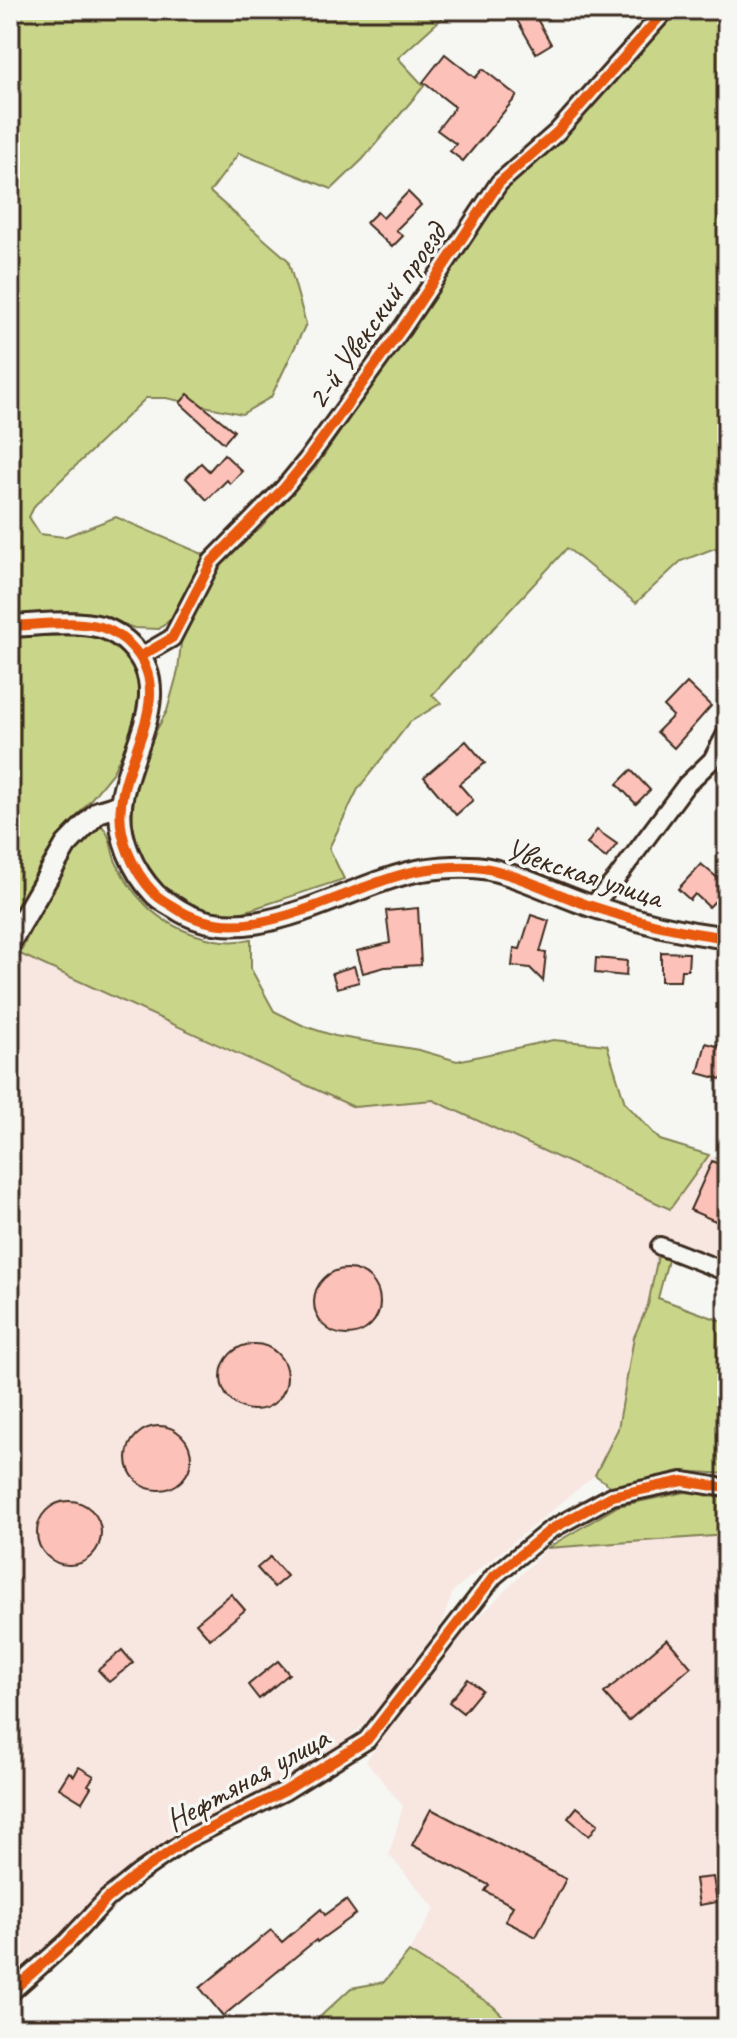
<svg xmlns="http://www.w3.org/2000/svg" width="737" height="2038" font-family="Caveat,sans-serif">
  <rect width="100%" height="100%" fill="#f6f6f2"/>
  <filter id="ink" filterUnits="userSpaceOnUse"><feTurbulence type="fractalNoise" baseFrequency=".0125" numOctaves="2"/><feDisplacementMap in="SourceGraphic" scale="16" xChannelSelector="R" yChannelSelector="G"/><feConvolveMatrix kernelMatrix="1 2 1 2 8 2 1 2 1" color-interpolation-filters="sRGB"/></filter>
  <g filter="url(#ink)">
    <g fill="#f8e6e1">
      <polygon points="20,954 354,1107 433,1099 670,1209 709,1155 727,1164 727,1261 663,1236 648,1305 634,1337 618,1429 595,1475 453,1591 442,1623 369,1720 329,1754 276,1788 196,1828 129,1868 10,1980 10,970"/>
      <polygon points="727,1535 727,2028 515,2028 493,2006 409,1952 435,1908 389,1855 403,1806 366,1761 448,1649 547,1548"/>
    </g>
    <g fill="#c9d68a" stroke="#828054" stroke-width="2">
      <polygon points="10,10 451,10 398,58 424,86 363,159 332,189 239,153 210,192 288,260 306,324 271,397 242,414 166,398 146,398 35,505 29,517 40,534 64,537 116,517 205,555 171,619 159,629 134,628 101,616 76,611 10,616"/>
      <polygon points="674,10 727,10 727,16 718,23 727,88 727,566 715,548 681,561 636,603 567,548 432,695 441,703 410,722 358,789 329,848 344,879 237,914 211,912 186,903 163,887 140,854 132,822 135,783 156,731 167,711 178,671 181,643 199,598 221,562 260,528 316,467 506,187 629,65"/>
      <polygon points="74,635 98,637 117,648 130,663 139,681 139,701 130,735 113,772 47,853 10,919 10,637"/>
      <path d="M102,826C113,837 110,853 118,866C124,878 133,892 143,902C167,929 217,948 251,939V969L274,1011L304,1026L335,1036L419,1050L457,1061L553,1040L607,1045L625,1103L660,1140L709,1155L670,1209L433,1100L354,1107L20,954C40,911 56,848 102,826Z"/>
      <polygon points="658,1256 668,1260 658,1298 727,1323 727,1474 680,1471 613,1488 595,1475 618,1429 634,1337 648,1305"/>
      <polygon points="686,1492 727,1499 727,1535 547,1548 618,1506"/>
      <polygon points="409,1952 493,2006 515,2028 308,2028 351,1988 384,1982"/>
    </g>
    <g fill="#fcc1b8" stroke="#3b2a1e" stroke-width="2">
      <polygon points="523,10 532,10 551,44 536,53 514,15"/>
      <polygon points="445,54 475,78 483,69 517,96 463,161 450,151 456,144 437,130 455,107 423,82"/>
      <polygon points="408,192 421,205 396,230 403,236 392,247 366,223 377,212 383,218"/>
      <polygon points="188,394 234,431 224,443 180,403"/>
      <polygon points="224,454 242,471 230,484 227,480 207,500 186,478 201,463 209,471"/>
      <polygon points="687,683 711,706 674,748 657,732 673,716 664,707"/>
      <polygon points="466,741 485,763 459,784 473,800 456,815 424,777"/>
      <polygon points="631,770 650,790 636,804 617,784"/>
      <polygon points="597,830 617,844 606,858 587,844"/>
      <polygon points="701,864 727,886 727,910 717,899 709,907 695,894 690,900 678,889"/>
      <polygon points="418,908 421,965 385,967 363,973 357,951 390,943 386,911"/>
      <polygon points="531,915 549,921 540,952 546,953 543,981 530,968 512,966 514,948 520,949"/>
      <polygon points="661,952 689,953 688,970 681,970 680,981 661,981"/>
      <polygon points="596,958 627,961 626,976 595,973"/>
      <polygon points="354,966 359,982 337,988 332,973"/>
      <polygon points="706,1043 727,1049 727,1081 698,1073"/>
      <polygon points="712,1161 727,1168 727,1226 690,1210"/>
      <circle cx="347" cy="1302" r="33"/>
      <circle cx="254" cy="1377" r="33"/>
      <circle cx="159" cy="1458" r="32"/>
      <circle cx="69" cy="1533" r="32"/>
      <polygon points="270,1557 287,1576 274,1587 257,1568"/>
      <polygon points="231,1594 245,1610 210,1639 196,1623"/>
      <polygon points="667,1639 691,1667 628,1721 604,1693"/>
      <polygon points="122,1650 133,1663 109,1682 98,1670"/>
      <polygon points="278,1661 289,1674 259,1699 248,1685"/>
      <polygon points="468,1679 482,1690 463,1713 449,1702"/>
      <polygon points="79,1767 94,1776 88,1785 91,1787 82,1802 59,1788 69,1772 74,1776"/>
      <polygon points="577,1807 598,1824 589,1836 568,1818"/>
      <polygon points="431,1809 566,1879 536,1937 505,1921 513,1906 485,1891 489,1885 412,1845"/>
      <polygon points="713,1877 717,1902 699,1905 695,1879"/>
      <polygon points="346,1900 356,1914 317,1942 316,1940 223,2016 200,1988 271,1930 282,1942 321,1909 325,1915"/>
    </g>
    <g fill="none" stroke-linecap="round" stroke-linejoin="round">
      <g stroke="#3b2a1e" stroke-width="22">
        <g id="minor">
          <polyline points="141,656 172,638 212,561 284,488 307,460 403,327 499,183 557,132 666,10"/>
          <polyline points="592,906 616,879 686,785 712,760 727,732"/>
          <polyline points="660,1246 727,1272"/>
          <polyline points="10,1993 67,1942 107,1899 139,1873 188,1839 285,1791 367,1740 494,1576 550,1530 612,1496 683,1481 727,1488"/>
        </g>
      </g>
      <g stroke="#3b2a1e" stroke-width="26">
        <g id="tertiary">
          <path d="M10,626C39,625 72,620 101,627C111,630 124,638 131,646C177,693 126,752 121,805C117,836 133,871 154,893C159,899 168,903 174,907C248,958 346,883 422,870C443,867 468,865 489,869C519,875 560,896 591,906C635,921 681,932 727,938"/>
          <polyline points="10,942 66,845 98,812 121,805"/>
        </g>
      </g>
      <use href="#minor" stroke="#f6f6f2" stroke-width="16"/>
      <use href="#tertiary" stroke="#f6f6f2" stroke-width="20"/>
      <g stroke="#f6f6f2" stroke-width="15">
        <g id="cycleway">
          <path d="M10,626C39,625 72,620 101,627C111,630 124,638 131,646C177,693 126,752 121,805C117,836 133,871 154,893C159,899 168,903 174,907C248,958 346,883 422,870C443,867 468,865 489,869C519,875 560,896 591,906C635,921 681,932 727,938"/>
          <polyline points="141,656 172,638 212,561 284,488 307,460 403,327 499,183 557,132 666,10"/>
          <polyline points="10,1993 67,1942 107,1899 139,1873 188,1839 285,1791 367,1740 494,1576 550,1530 612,1496 683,1481 727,1488"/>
        </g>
      </g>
      <use href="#cycleway" stroke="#e8590c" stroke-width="10"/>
    </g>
  </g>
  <g text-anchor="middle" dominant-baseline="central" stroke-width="7" stroke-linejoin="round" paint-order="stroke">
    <g font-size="32" fill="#3b2a1e" stroke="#f6f6f2">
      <text transform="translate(376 316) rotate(-55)">2-й Увекский проезд</text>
      <text transform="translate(584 873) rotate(18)">Увекская улица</text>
      <text transform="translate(247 1779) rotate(-29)">Нефтяная улица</text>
    </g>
  </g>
  <rect width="737" height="2038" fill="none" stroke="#f6f6f2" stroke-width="40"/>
  <rect x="20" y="20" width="697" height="1998" fill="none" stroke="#3b2a1e" stroke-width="3" filter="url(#ink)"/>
</svg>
